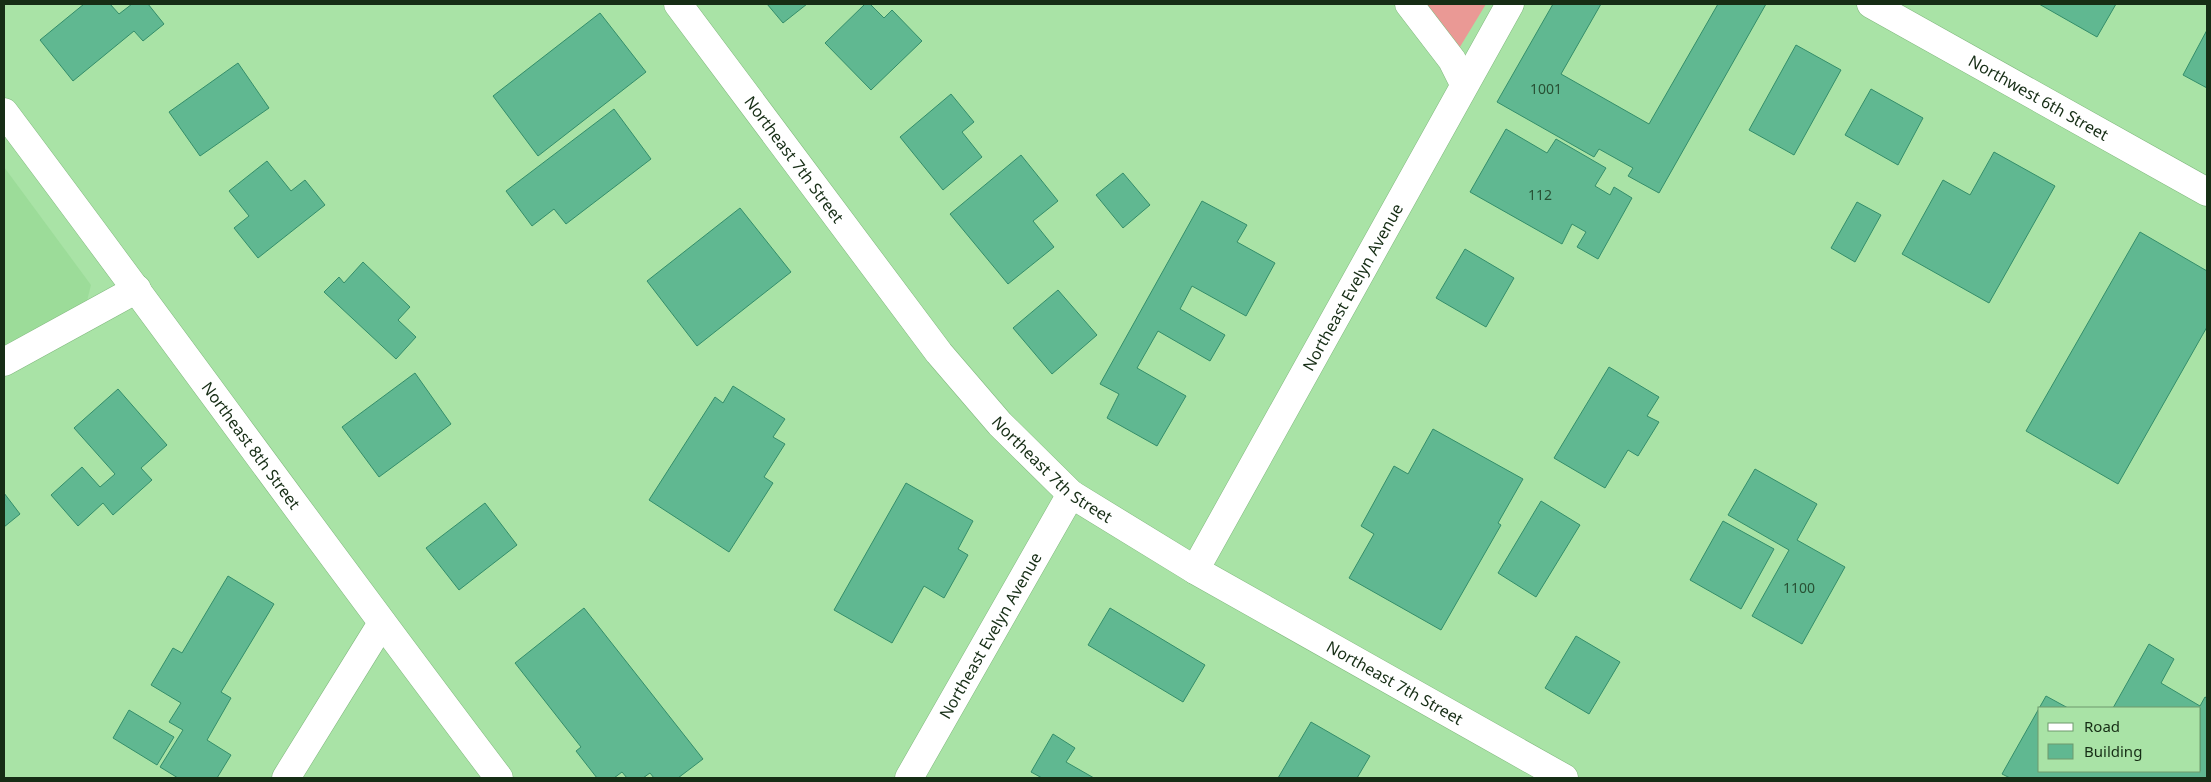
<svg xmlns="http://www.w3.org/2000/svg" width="2211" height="782" font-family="'Noto Sans',sans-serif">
  <rect width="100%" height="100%" fill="#a9e3a6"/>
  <polygon fill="#9cdc99" points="4,167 91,285 87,301 4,349"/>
  <polygon fill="#ea9995" points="1412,4 1486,4 1452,60"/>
  <g fill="#60b891" stroke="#348e6a">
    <polygon points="84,4 110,4 119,14 132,4 148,4 164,24 143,41 134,31 73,81 40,40"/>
    <polygon points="767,4 807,4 783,23"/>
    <polygon points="865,4 870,4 884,18 892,10 922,41 871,90 825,43"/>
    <polygon points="1553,4 1601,4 1561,74 1649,124 1718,4 1766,4 1659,193 1628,176 1633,168 1599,149 1594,157 1497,102"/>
    <polygon points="2039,4 2116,4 2097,37"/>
    <polygon points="600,13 646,72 538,156 493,96"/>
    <polygon points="2207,30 2207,88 2183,75"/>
    <polygon points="1796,45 1841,70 1794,155 1749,130"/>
    <polygon points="238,63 269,108 200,156 169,112"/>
    <polygon points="1871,89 1923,118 1898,165 1845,135"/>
    <polygon points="951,94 974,122 962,132 982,157 943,190 900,137"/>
    <polygon points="614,109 651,159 566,224 554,209 532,226 506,191"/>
    <polygon points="1506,129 1547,153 1556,139 1606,168 1595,186 1610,195 1614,187 1632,198 1598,259 1577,247 1586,232 1572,224 1562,244 1470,192"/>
    <polygon points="1994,152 2055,186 1989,303 1902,254 1943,180 1970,195"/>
    <polygon points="1021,155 1058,201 1033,221 1054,247 1008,284 950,214"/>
    <polygon points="267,161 291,191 305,180 325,205 258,258 234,228 249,216 229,191"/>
    <polygon points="1123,173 1150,205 1123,228 1096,195"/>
    <polygon points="1202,201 1247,225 1237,242 1275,263 1246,316 1192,286 1180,309 1225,335 1210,361 1158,331 1137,368 1186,396 1157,446 1107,418 1119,394 1100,384"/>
    <polygon points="1857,202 1881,215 1855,262 1831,248"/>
    <polygon points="740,208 791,272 697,346 647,281"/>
    <polygon points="2140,232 2207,271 2207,327 2118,484 2026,431"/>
    <polygon points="1465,249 1514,278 1486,327 1436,298"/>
    <polygon points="363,262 410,307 398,320 416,337 396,359 324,292 339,277 344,283"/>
    <polygon points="1058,290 1097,335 1052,374 1013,328"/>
    <polygon points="1609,367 1659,397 1647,416 1659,422 1638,456 1628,450 1605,488 1554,458"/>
    <polygon points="415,373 451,424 379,477 342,427"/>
    <polygon points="733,386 785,419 773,437 785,444 764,477 773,483 729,552 649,500 715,397 723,403"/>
    <polygon points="118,389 167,445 141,468 152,480 113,515 103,503 78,526 51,495 82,467 100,487 115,474 74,428"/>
    <polygon points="1433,429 1523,479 1498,523 1501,525 1441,630 1349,578 1374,534 1361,526 1394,466 1408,474"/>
    <polygon points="1755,469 1817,504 1797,540 1845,567 1802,644 1752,616 1789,550 1728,515"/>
    <polygon points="906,483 973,521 958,549 968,555 944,598 924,586 892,643 834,610"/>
    <polygon points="4,493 20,514 4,527"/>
    <polygon points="1541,501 1580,525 1536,597 1498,573"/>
    <polygon points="485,503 517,545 459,590 426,548"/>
    <polygon points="1723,521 1774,549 1741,609 1690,580"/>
    <polygon points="228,576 274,604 221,692 231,698 207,740 231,755 217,778 178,778 160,767 183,730 169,722 181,703 151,685 173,648 182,653"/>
    <polygon points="584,608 703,759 678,778 654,778 650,773 643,778 627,778 622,772 614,778 597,778 576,751 581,747 515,663"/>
    <polygon points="1110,608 1205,665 1183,702 1088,645"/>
    <polygon points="1576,636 1620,662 1589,714 1545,688"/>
    <polygon points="2149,644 2174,659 2161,683 2200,706 2205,697 2207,698 2207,778 2010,778 2002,774 2046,696 2068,708 2040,708 2040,771 2200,771 2200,708 2113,708"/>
    <polygon points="129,710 174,737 157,765 113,738"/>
    <polygon points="1311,722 1370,756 1357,778 1278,778"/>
    <polygon points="1053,734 1075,748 1066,762 1094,778 1042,778 1031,772"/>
  </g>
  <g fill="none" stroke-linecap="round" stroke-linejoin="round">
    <g stroke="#80b97e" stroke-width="29">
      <g id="minor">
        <polyline points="1409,4 1452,60 1464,84"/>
        <path id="s1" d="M4,112C170,333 332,558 499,778"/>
        <polyline points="4,362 137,289"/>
        <path id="s2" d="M1195,570L1510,4"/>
        <polyline points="286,778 382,623"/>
        <path id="s3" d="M909,778L1071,494"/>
      </g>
    </g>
    <g stroke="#80b97e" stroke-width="29">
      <g id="highway">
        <path id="s4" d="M678,4L939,353L1000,424L1071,494L1195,570L1564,778"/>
        <path id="s5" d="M1871,4L2207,192"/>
      </g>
    </g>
    <use href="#minor" stroke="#fff" stroke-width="28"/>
    <use href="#highway" stroke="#fff" stroke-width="28"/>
  </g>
  <g text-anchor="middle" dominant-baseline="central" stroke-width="5" stroke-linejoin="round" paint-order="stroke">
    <g font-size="14" fill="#285034">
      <text x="1546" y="88">1001</text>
      <text x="1540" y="194">112</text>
      <text x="1799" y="587">1100</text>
    </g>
    <g font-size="16" fill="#162d15" stroke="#a9e3a6">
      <text stroke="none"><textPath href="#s5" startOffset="192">Northwest 6th Street</textPath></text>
      <text stroke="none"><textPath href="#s4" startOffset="194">Northeast 7th Street</textPath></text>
      <text stroke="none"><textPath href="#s2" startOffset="324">Northeast Evelyn Avenue</textPath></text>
      <text stroke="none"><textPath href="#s1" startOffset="415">Northeast 8th Street</textPath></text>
      <text stroke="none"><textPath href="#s4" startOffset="599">Northeast 7th Street</textPath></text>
      <text stroke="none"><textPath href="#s3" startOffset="164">Northeast Evelyn Avenue</textPath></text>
      <text stroke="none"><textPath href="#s4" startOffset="1004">Northeast 7th Street</textPath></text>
    </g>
  </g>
  <rect width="2211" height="782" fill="none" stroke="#162d15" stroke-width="10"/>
  <rect x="2038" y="707" width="162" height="65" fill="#a9e3a6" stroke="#6e9a6c"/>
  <rect x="2048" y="723" width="25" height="8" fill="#ffffff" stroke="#6e9a6c"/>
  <text x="2084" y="732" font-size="15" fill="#162d15">Road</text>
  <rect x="2048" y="744" width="25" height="15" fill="#60b891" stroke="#6e9a6c"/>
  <text x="2084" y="757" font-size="15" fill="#162d15">Building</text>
</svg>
